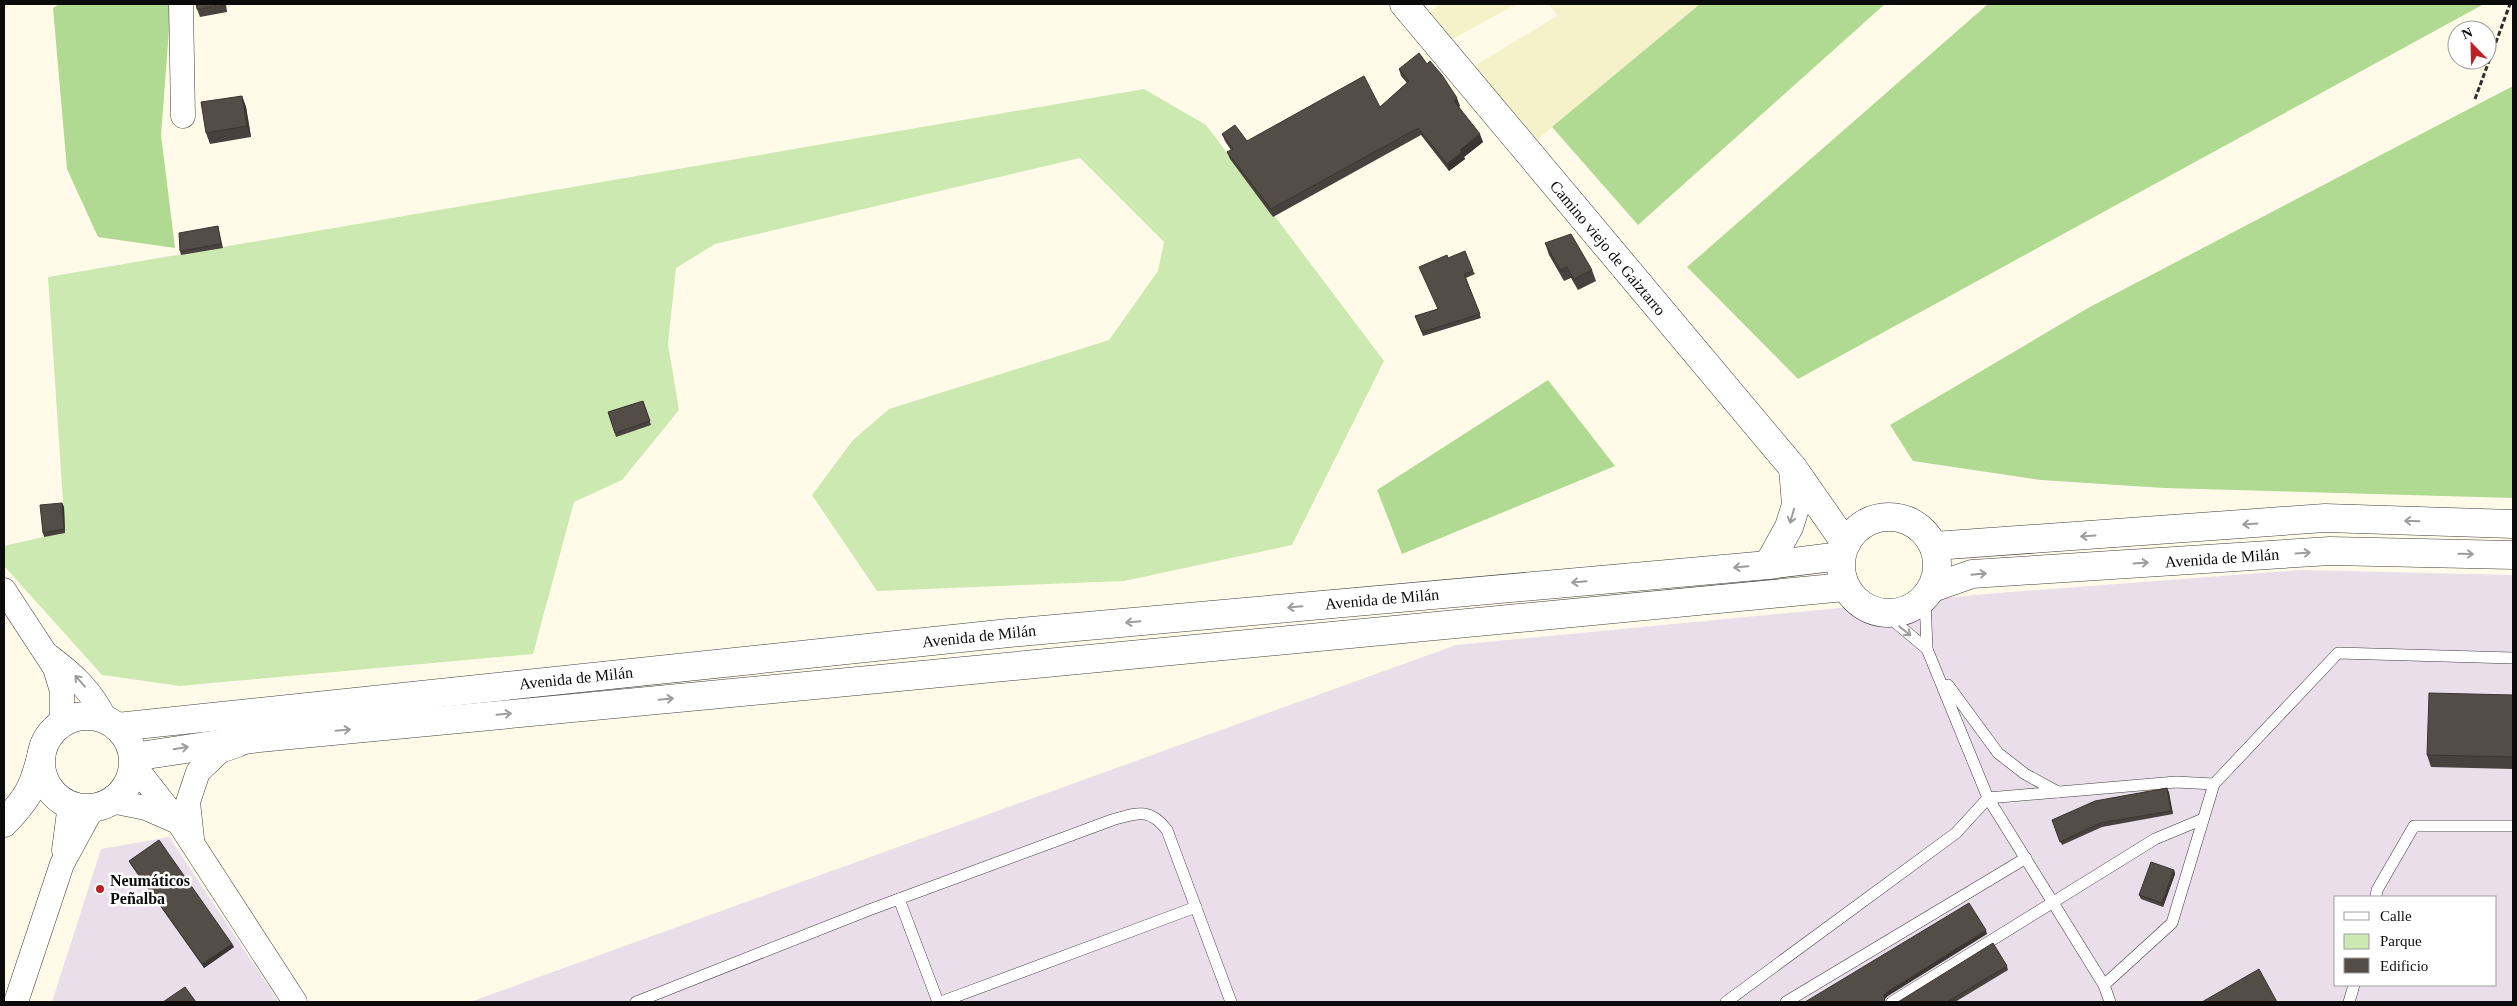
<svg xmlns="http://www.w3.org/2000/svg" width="2517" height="1006" font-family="'Times New Roman',serif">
  <rect width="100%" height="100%" fill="#fffbe8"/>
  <g fill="#e9deea" fill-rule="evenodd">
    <path d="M2301,570L2513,575V1002H470L1456,645L1986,594ZM2336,897H2496V985H2336Z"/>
    <polygon points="169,837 279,1002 52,1002 101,849"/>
  </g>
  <g fill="#f5f2c9">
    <polygon points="1440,4 1517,4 1452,39 1430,12"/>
    <polygon points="1549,4 1700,4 1537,140 1474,66 1557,16"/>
  </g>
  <polygon fill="#cde9b2" points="1144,89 1206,125 1384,361 1292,545 1124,581 877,591 812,495 853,440 889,409 1109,340 1158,271 1164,242 1080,158 715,244 676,268 668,344 679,410 622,480 574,502 533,654 180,686 102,675 4,566 4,546 65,532 48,277"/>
  <g fill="#b0da91">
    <polygon points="59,4 171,4 161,135 175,248 98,237 67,169 53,8"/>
    <polygon points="1700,4 1885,4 1638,225 1552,127"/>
    <polygon points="1988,4 2484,4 1798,379 1687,267"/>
    <polygon points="2513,86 2513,498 2164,488 2041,480 1913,461 1890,425 2088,308"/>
    <polygon points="1548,380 1615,466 1402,554 1377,490"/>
  </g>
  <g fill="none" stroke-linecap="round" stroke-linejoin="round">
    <g stroke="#3e3e3e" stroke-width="12">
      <g id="service">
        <polyline points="1884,613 1927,649"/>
        <polyline points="1948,685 1998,753 2025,774 2058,792"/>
        <polyline points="2376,897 2377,890 2414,826 2513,826"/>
        <polyline points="899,899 938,1002"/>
        <polyline points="2104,985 2172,923 2214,784 2338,653 2513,658"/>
        <path d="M636,1002L869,910L1112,820C1138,813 1149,807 1167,830L1231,1002"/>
        <polyline points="941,1002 1196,907"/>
        <polyline points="1726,1002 1956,833 1988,798 1927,649 1925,598"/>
        <polyline points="1786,1002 2026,858"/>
        <polyline points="1892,1002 2155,839 2203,819"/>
        <polyline points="2110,1002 2104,985 1988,798 2176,782 2214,784"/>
        <polyline points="2349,1002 2354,985"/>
      </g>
    </g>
    <g stroke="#3e3e3e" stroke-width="25">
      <g id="minor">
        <polyline points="181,4 183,116"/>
        <polyline points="4,590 55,668 62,691 62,723"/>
        <path d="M49,656C73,674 92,691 105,719"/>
        <polyline points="133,764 179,823 295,1002"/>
        <polyline points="111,801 146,808 178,822"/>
        <polyline points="192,839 188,802 198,772 220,751 238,745"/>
        <polyline points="64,850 70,804"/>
        <polyline points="16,1002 62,864 93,807"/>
      </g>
    </g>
    <g stroke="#3e3e3e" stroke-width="29">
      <g id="tertiary">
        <polyline points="1404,4 1793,468 1846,544"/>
        <circle cx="1889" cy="565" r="48"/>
        <polyline points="1934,546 2325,518 2513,524"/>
        <polyline points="1768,565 1789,527 1796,505 1793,468"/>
        <polyline points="1932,588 1972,574 2330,551 2513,555"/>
        <circle cx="87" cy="762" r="46"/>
        <polyline points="117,727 1009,633 1768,565 1841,556"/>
        <polyline points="133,757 259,738 1845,587"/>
        <path d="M4,823C27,799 33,789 41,757"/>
      </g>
    </g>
    <polyline stroke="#2d2d2d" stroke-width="3" stroke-dasharray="5 2.5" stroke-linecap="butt" points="2475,99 2510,4"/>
    <use href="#service" stroke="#fff" stroke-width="11"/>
    <use href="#minor" stroke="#fff" stroke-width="24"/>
    <use href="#tertiary" stroke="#fff" stroke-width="28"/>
  </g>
  <g fill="#48413d">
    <polygon points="226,4 227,12 200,17 197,9"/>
    <polygon points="1399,69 1460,106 1459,107 1483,142 1464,157 1465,159 1449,171 1421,135 1273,217 1230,159 1227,152 1231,150 1225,141 1222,134 1247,141 1380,107 1407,83 1401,76"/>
    <polygon points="242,96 246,107 251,137 210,144 206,133"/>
    <polygon points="218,226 223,248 181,255 180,251"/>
    <polygon points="1545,243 1592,270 1596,281 1578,290 1571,278 1564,281 1549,255"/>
    <polygon points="1448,258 1473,271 1475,274 1466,278 1481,318 1423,336 1415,316 1437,309"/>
    <polygon points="643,401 651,425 616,437 608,412"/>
    <polygon points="62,503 64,507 65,533 44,537 43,533"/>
    <polygon points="2513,695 2513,769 2431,767 2427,755"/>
    <polygon points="2167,788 2173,814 2102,827 2062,845 2052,820"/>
    <polygon points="129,861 232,944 234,947 204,968 131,865"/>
    <polygon points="2174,870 2175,874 2163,907 2141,899 2139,895"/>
    <polygon points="2007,966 2008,970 1955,1002 1898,1002"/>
  </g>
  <g fill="#3b3532">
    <polygon points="242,96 246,107 251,137 247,126"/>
    <polygon points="1457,98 1460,106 1457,108 1454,101"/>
    <polygon points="1480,134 1483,142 1464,157 1465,159 1449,171 1447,164 1460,150"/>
    <polygon points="62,503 64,507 65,533 64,529"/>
    <polygon points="2167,788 2169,792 2173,814 2171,811"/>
    <polygon points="2174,870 2175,874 2163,907 2162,903"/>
    <polygon points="1986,930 1987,934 1888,996 1885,999 1885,1002 1884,1002 1884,995 1887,992"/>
    <polygon points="232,944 234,947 204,968 202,964"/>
  </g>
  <g fill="#544c47" stroke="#3b3532">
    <polygon points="196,4 224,4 197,9"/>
    <polygon points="1419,53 1427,64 1430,61 1442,75 1457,98 1454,101 1480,134 1460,150 1462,152 1447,164 1418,128 1271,209 1227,152 1233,149 1222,134 1235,125 1247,141 1364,76 1380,107 1409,81 1399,69"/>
    <polygon points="242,96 247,126 206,133 201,102"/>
    <polygon points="218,226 221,244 180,251 179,233"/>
    <polygon points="1571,234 1592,270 1574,279 1567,267 1560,270 1545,243"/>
    <polygon points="1465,251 1473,271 1464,274 1480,314 1422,332 1415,316 1438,309 1419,267 1447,255 1448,258"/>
    <polygon points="643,401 650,421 615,433 608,412"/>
    <polygon points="62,503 64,529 43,533 40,505"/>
    <polygon points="2429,693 2513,695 2513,757 2427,755"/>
    <polygon points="2167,788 2171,811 2100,823 2060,842 2052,820 2095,801"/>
    <polygon points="159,840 232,944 202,964 129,861"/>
    <polygon points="2151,862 2174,870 2162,903 2139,895"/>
    <polygon points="1969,903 1986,930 1887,992 1884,995 1885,1002 1805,1002"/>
    <polygon points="1993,943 2007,966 1947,1002 1898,1002"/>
    <polygon points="2259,969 2277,1002 2202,1002"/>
    <polygon points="185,987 196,1002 163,1002"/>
  </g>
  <defs><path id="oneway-shaft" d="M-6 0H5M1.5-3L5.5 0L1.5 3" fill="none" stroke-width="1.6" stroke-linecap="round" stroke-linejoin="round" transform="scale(1.25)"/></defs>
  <g stroke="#9d9d9d">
    <use href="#oneway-shaft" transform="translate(1792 516) rotate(106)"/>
    <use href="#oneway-shaft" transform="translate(2412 521) rotate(-178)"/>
    <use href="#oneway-shaft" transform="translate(2250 524) rotate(176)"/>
    <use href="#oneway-shaft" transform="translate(2088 536) rotate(176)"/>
    <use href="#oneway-shaft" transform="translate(2303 553) rotate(-4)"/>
    <use href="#oneway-shaft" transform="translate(2466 554) rotate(1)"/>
    <use href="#oneway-shaft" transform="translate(2141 563) rotate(-4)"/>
    <use href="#oneway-shaft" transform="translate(1741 567) rotate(175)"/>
    <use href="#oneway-shaft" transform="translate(1979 574) rotate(-6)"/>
    <use href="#oneway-shaft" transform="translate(1579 582) rotate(175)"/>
    <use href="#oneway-shaft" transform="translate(1295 607) rotate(175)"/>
    <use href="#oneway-shaft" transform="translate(1133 622) rotate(175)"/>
    <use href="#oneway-shaft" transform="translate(1905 631) rotate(39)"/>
    <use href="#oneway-shaft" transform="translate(80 681) rotate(-132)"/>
    <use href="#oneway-shaft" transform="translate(666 699) rotate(-5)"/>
    <use href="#oneway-shaft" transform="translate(504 714) rotate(-5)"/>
    <use href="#oneway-shaft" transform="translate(343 730) rotate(-5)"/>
    <use href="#oneway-shaft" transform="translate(181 748) rotate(-9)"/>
  </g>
  <circle fill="#bd2024" stroke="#fff" stroke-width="2" cx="100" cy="889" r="5"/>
  <g text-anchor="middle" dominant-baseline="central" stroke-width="5" stroke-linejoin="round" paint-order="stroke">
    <g font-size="16" fill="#0b0b0b" stroke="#fff">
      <text transform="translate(1608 248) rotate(50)">Camino viejo de Gaiztarro</text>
      <text transform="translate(2222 558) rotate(-4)">Avenida de Milán</text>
      <text transform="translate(1382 599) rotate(-5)">Avenida de Milán</text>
      <text transform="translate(979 636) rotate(-6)">Avenida de Milán</text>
      <text transform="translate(576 678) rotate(-6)">Avenida de Milán</text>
    </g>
    <g font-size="16" font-weight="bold" fill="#0b0b0b" stroke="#fff" text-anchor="start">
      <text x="110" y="880">Neumáticos<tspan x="110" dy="18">Peñalba</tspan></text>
    </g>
  </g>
  <rect width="2517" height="1006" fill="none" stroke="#0b0b0b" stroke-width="10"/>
  <rect x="2334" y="896" width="162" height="90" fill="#ffffff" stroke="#9d9d9d"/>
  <rect x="2344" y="912" width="25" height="8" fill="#ffffff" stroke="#9d9d9d"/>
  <text x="2380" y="921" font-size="15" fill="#0b0b0b">Calle</text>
  <rect x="2344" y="934" width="25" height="15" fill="#cde9b2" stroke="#9d9d9d"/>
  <text x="2380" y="946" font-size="15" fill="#0b0b0b">Parque</text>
  <rect x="2344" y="958" width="25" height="15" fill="#544c47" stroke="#9d9d9d"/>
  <text x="2380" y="971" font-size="15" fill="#0b0b0b">Edificio</text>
  <g transform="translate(2472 45) rotate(337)"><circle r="24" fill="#ffffff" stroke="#9d9d9d"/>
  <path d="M0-4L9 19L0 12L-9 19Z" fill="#bd2024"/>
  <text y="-8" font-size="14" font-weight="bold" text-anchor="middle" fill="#0b0b0b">N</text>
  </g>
</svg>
